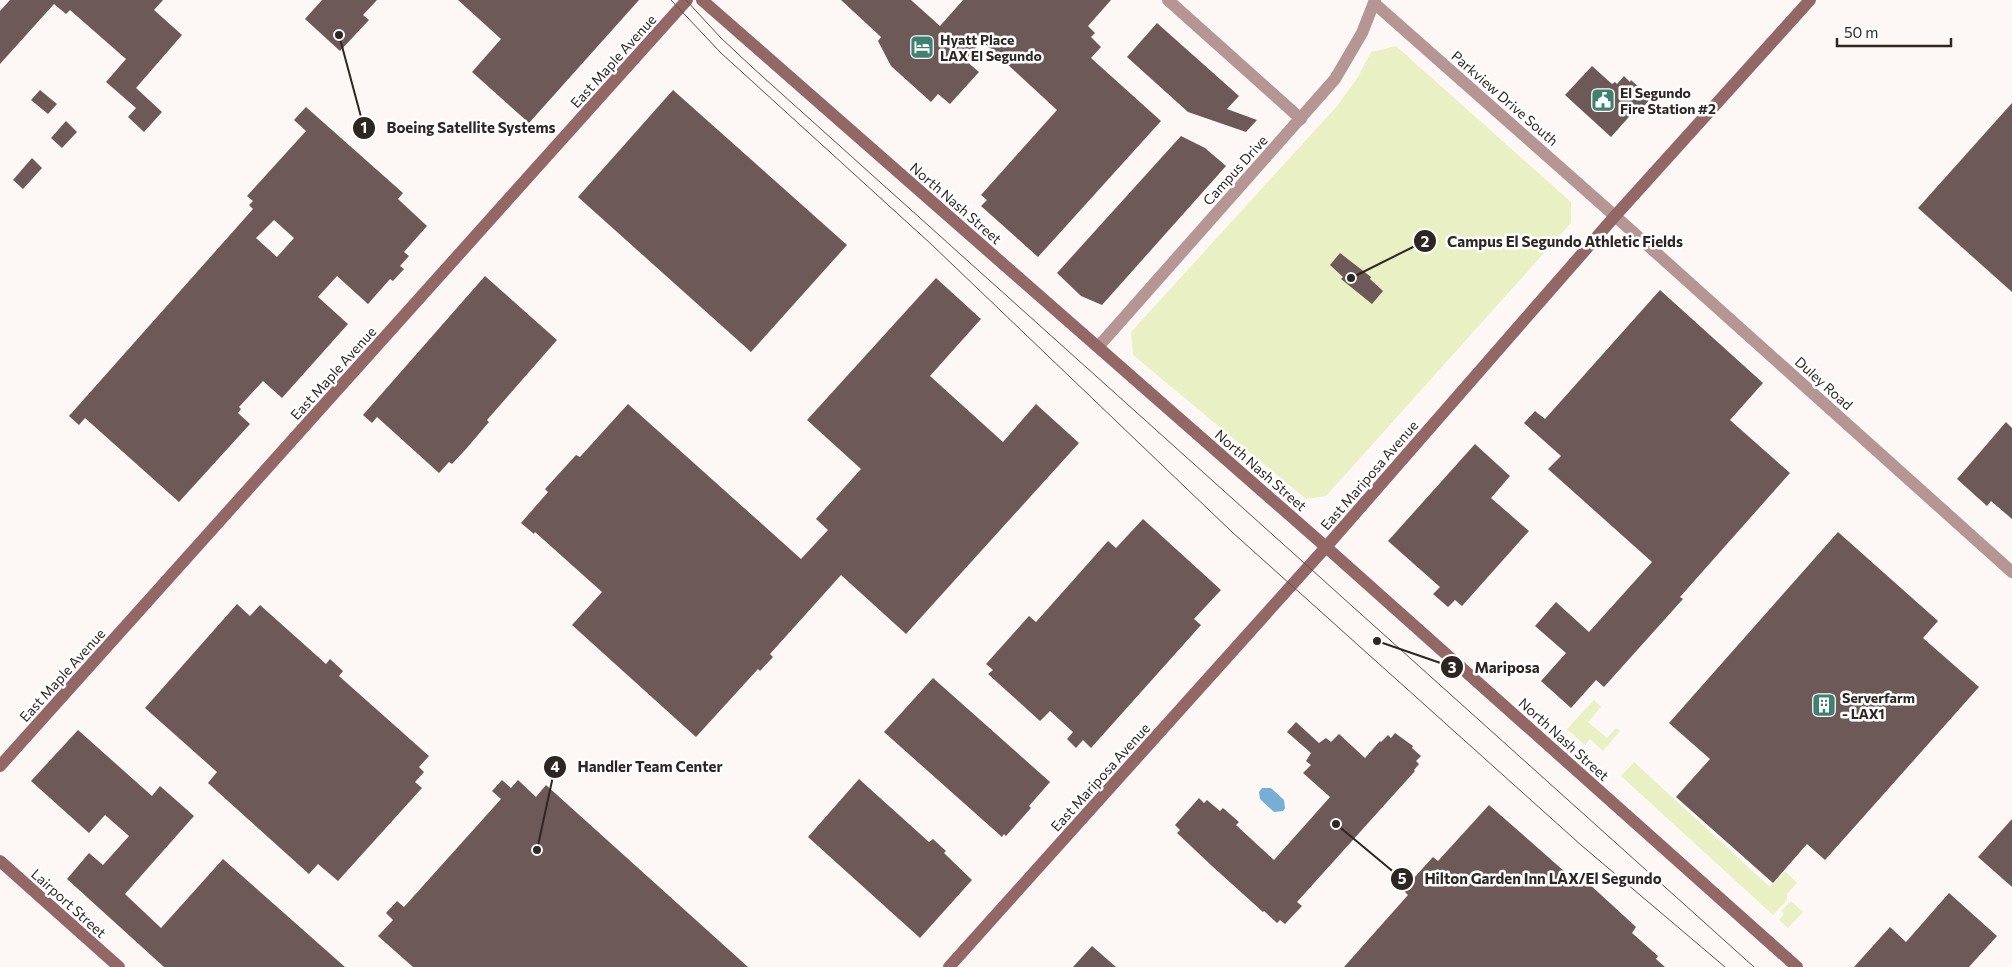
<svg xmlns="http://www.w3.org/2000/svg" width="2012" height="967" font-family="Commissioner,sans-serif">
  <rect width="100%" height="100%" fill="#fdf8f6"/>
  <g fill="#e9f1c4">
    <polygon points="1396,46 1571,202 1571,223 1326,496 1306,499 1133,355 1131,332 1337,106 1358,77 1371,52"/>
    <polygon points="1594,700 1601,707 1588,722 1607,738 1616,728 1620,731 1603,751 1590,739 1585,745 1567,729"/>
    <polygon points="1634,762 1770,887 1785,871 1797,883 1787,894 1787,900 1773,915 1621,776"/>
    <polygon points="1791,901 1803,912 1788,928 1779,920 1784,914 1781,911"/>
  </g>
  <polygon fill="#76aed6" points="1262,788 1271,788 1284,800 1285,808 1283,811 1274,812 1260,799 1259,792"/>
  <g fill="#6d5958" fill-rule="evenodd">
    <polygon points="10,0 163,0 154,10 182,35 136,88 162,112 144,132 128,117 136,108 106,82 126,59 70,10 66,14 54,4 0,64 0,11"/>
    <polygon points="322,0 377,0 363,15 369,20 340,51 305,19"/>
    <polygon points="458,0 639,0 529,123 472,72 501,39"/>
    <polygon points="841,0 911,0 940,26 963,0 1111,0 1088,26 1095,33 1091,37 1101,47 1091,58 1161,121 1038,257 981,206 987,200 981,195 1057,110 982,41 965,60 979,72 950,104 938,94 931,102 891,66 878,41 881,37"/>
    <polygon points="1157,23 1239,96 1227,109 1257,120 1246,132 1188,112 1127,57"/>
    <polygon points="1592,66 1612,84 1615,82 1617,84 1624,76 1630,82 1631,80 1651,98 1639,112 1636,109 1611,137 1565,95"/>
    <polygon points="40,90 57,104 48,114 31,100"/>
    <polygon points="673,90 847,245 751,352 578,197"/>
    <polygon points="2012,103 2012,292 1918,208"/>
    <path d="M306,107L403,193L398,199L427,226L404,252L409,256L400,266L404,269L393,281L390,279L368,304L337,276L318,297L348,324L282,398L263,381L239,407L241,409L238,413L250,424L179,502L85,418L79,425L69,416L253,209L249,205L253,201L247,196L306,131L294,120ZM274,220L294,238L277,257L256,238Z"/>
    <polygon points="66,121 77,132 62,148 51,138"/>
    <polygon points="1181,136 1205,148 1226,166 1102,305 1081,296 1057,273"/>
    <polygon points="32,158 42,168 23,189 13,180"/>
    <polygon points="1340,253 1371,277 1370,279 1383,291 1372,304 1341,279 1343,277 1330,265"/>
    <polygon points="485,276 557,340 487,420 489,422 466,449 452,464 449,462 439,473 377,417 372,423 363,415"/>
    <polygon points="936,278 981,319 930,376 1003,442 1036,404 1079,443 906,634 841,575 770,654 773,657 760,671 758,669 696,737 572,625 602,592 535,532 534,534 521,523 548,492 545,489 576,455 580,457 628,404 801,559 828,530 816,519 861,469 807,420"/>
    <polygon points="1660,290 1763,383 1730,420 1790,473 1680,597 1683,599 1604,687 1596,680 1571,708 1541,681 1566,653 1535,626 1556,602 1589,632 1652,562 1548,469 1561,456 1524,423 1535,411 1545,419"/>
    <polygon points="2006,422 2012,428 2012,519 1991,501 1987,506 1957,479"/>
    <polygon points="1475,444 1510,476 1491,498 1529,531 1462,606 1455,600 1448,607 1433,594 1440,587 1388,541"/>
    <polygon points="1143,519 1221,590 1194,619 1201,625 1091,748 1083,740 1076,748 1067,739 1073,732 1050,711 1040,721 988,674 993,670 986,664 1029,616 1036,622 1108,541 1116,548"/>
    <polygon points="1838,532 1938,621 1923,638 1979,687 1825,860 1807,844 1773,883 1676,797 1710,759 1669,723"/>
    <polygon points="237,604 250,616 260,605 326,664 330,659 343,671 339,676 429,756 419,767 424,772 415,782 422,788 338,881 318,864 309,874 208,783 217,772 145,708"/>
    <polygon points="933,678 1050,782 1029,806 1031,808 1006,836 1004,834 1002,837 884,732"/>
    <polygon points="1296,722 1319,743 1326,738 1331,742 1339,734 1365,758 1380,741 1381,742 1388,735 1391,738 1395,733 1413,746 1412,748 1421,756 1416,761 1419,764 1414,770 1415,771 1297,902 1302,906 1285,924 1280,920 1277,923 1264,911 1263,912 1212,866 1177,833 1180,830 1175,825 1199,798 1204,803 1207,800 1220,811 1223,808 1239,822 1236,825 1274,860 1330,797 1303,773 1311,765 1306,761 1311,753 1287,732"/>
    <polygon points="78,730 152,796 160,786 194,816 125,894 161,928 223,859 345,967 164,967 67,879 89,853 103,865 129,836 105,815 89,833 31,781"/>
    <polygon points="859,779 929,842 933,839 946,851 944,853 972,880 920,938 808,837"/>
    <polygon points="502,780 511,788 518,780 536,797 546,785 748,967 413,967 378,936 393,920 386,913 397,901 404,907 501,799 492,791"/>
    <polygon points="1489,805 1582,887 1587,882 1611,904 1636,927 1632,933 1658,956 1656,959 1665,967 1344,967 1408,895 1403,890 1433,857 1438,861"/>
    <polygon points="2012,819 2012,887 1978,857"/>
    <polygon points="1949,893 1997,936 1969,967 1854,967 1890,927 1906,942"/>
    <polygon points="1092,946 1116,967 1073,967"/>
  </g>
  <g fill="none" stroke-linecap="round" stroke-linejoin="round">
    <g stroke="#b59694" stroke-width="12">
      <polyline points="1168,0 1301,119"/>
      <polyline points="1374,3 1615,216 2012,572"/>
      <polyline points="1098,347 1335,79 1362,33 1375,0"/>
    </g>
    <g stroke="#936765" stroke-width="12">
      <polyline points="702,0 1326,547 1797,967"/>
      <polyline points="0,766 687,0"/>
      <polyline points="0,861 119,967"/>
      <polyline points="949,967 1326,547 1615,216 1810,0"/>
    </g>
    <g stroke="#59524f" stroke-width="1">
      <polyline points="671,0 721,53 931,244 1232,532 1581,845 1725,967"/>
      <polyline points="686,0 720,37 753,68 1754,967"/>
    </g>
  </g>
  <defs>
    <g id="hotel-square" transform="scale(1.25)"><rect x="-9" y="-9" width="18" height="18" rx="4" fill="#40806e" stroke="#fff"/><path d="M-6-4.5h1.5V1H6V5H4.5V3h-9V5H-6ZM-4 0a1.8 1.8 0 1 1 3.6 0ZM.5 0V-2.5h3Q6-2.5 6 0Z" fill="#fff"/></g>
    <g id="civic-square" transform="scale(1.25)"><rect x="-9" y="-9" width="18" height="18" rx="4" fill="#40806e" stroke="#fff"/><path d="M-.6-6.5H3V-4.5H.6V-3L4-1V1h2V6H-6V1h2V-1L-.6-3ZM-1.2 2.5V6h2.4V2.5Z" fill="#fff"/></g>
    <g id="building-square" transform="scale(1.25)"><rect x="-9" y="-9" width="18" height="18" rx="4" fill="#40806e" stroke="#fff"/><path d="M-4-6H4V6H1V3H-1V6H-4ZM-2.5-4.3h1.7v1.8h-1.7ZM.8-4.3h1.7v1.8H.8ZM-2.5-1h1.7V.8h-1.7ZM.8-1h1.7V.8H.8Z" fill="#fff"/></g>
  </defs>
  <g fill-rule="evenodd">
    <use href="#hotel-square" x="922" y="47"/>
    <use href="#civic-square" x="1603" y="100"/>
    <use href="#building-square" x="1824" y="705"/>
  </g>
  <g text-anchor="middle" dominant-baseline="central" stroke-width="5" stroke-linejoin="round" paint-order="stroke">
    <g font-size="14" font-weight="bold" fill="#2e2623" stroke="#fff" text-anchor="start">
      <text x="940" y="39">Hyatt Place<tspan x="940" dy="16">LAX El Segundo</tspan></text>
      <text x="1620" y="92">El Segundo<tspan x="1620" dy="16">Fire Station #2</tspan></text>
      <text x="1842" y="697">Serverfarm<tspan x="1842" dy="16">- LAX1</tspan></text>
    </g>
    <g font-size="14" fill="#2e2623" stroke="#fff">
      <text transform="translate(613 61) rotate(-48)">East Maple Avenue</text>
      <text transform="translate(1505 98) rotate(41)">Parkview Drive South</text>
      <text transform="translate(1235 170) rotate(-48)">Campus Drive</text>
      <text transform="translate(956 203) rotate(41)">North Nash Street</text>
      <text transform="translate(333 373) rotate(-48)">East Maple Avenue</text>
      <text transform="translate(1824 383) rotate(42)">Duley Road</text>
      <text transform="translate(1261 470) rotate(41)">North Nash Street</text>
      <text transform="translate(1369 475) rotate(-49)">East Mariposa Avenue</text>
      <text transform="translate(62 675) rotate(-48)">East Maple Avenue</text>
      <text transform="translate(1564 739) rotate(42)">North Nash Street</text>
      <text transform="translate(1100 777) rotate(-48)">East Mariposa Avenue</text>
      <text transform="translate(69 903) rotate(42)">Lairport Street</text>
    </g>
  </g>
  <path fill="none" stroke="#2e2623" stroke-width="2" d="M339 35L364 128M1351 278L1425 241M1377 641L1452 667M537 850L555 767M1336 824L1402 879"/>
  <g fill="#2e2623" stroke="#fff" stroke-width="2">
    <circle cx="339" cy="35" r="5"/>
    <circle cx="1351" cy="278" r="5"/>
    <circle cx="1377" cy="641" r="5"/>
    <circle cx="537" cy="850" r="5"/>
    <circle cx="1336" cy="824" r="5"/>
    <circle cx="364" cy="128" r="12"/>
    <circle cx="1425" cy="241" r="12"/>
    <circle cx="1452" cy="667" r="12"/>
    <circle cx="555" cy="767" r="12"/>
    <circle cx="1402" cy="879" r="12"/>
  </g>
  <g font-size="15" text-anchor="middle" font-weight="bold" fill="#fff">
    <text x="364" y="133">1</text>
    <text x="1425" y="247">2</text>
    <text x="1452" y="673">3</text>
    <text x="555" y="772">4</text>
    <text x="1402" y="884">5</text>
  </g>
  <g font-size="15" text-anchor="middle" font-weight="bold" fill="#2e2623" stroke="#fff" stroke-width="5" stroke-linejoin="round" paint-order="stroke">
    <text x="471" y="133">Boeing Satellite Systems</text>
    <text x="1565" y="247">Campus El Segundo Athletic Fields</text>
    <text x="1507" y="673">Mariposa</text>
    <text x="650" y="772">Handler Team Center</text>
    <text x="1543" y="884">Hilton Garden Inn LAX/El Segundo</text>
  </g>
  <path d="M1837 38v8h114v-8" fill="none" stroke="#2e2623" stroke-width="2.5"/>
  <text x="1844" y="38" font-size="15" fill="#2e2623" stroke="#ffffff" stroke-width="4" paint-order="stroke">50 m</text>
</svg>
